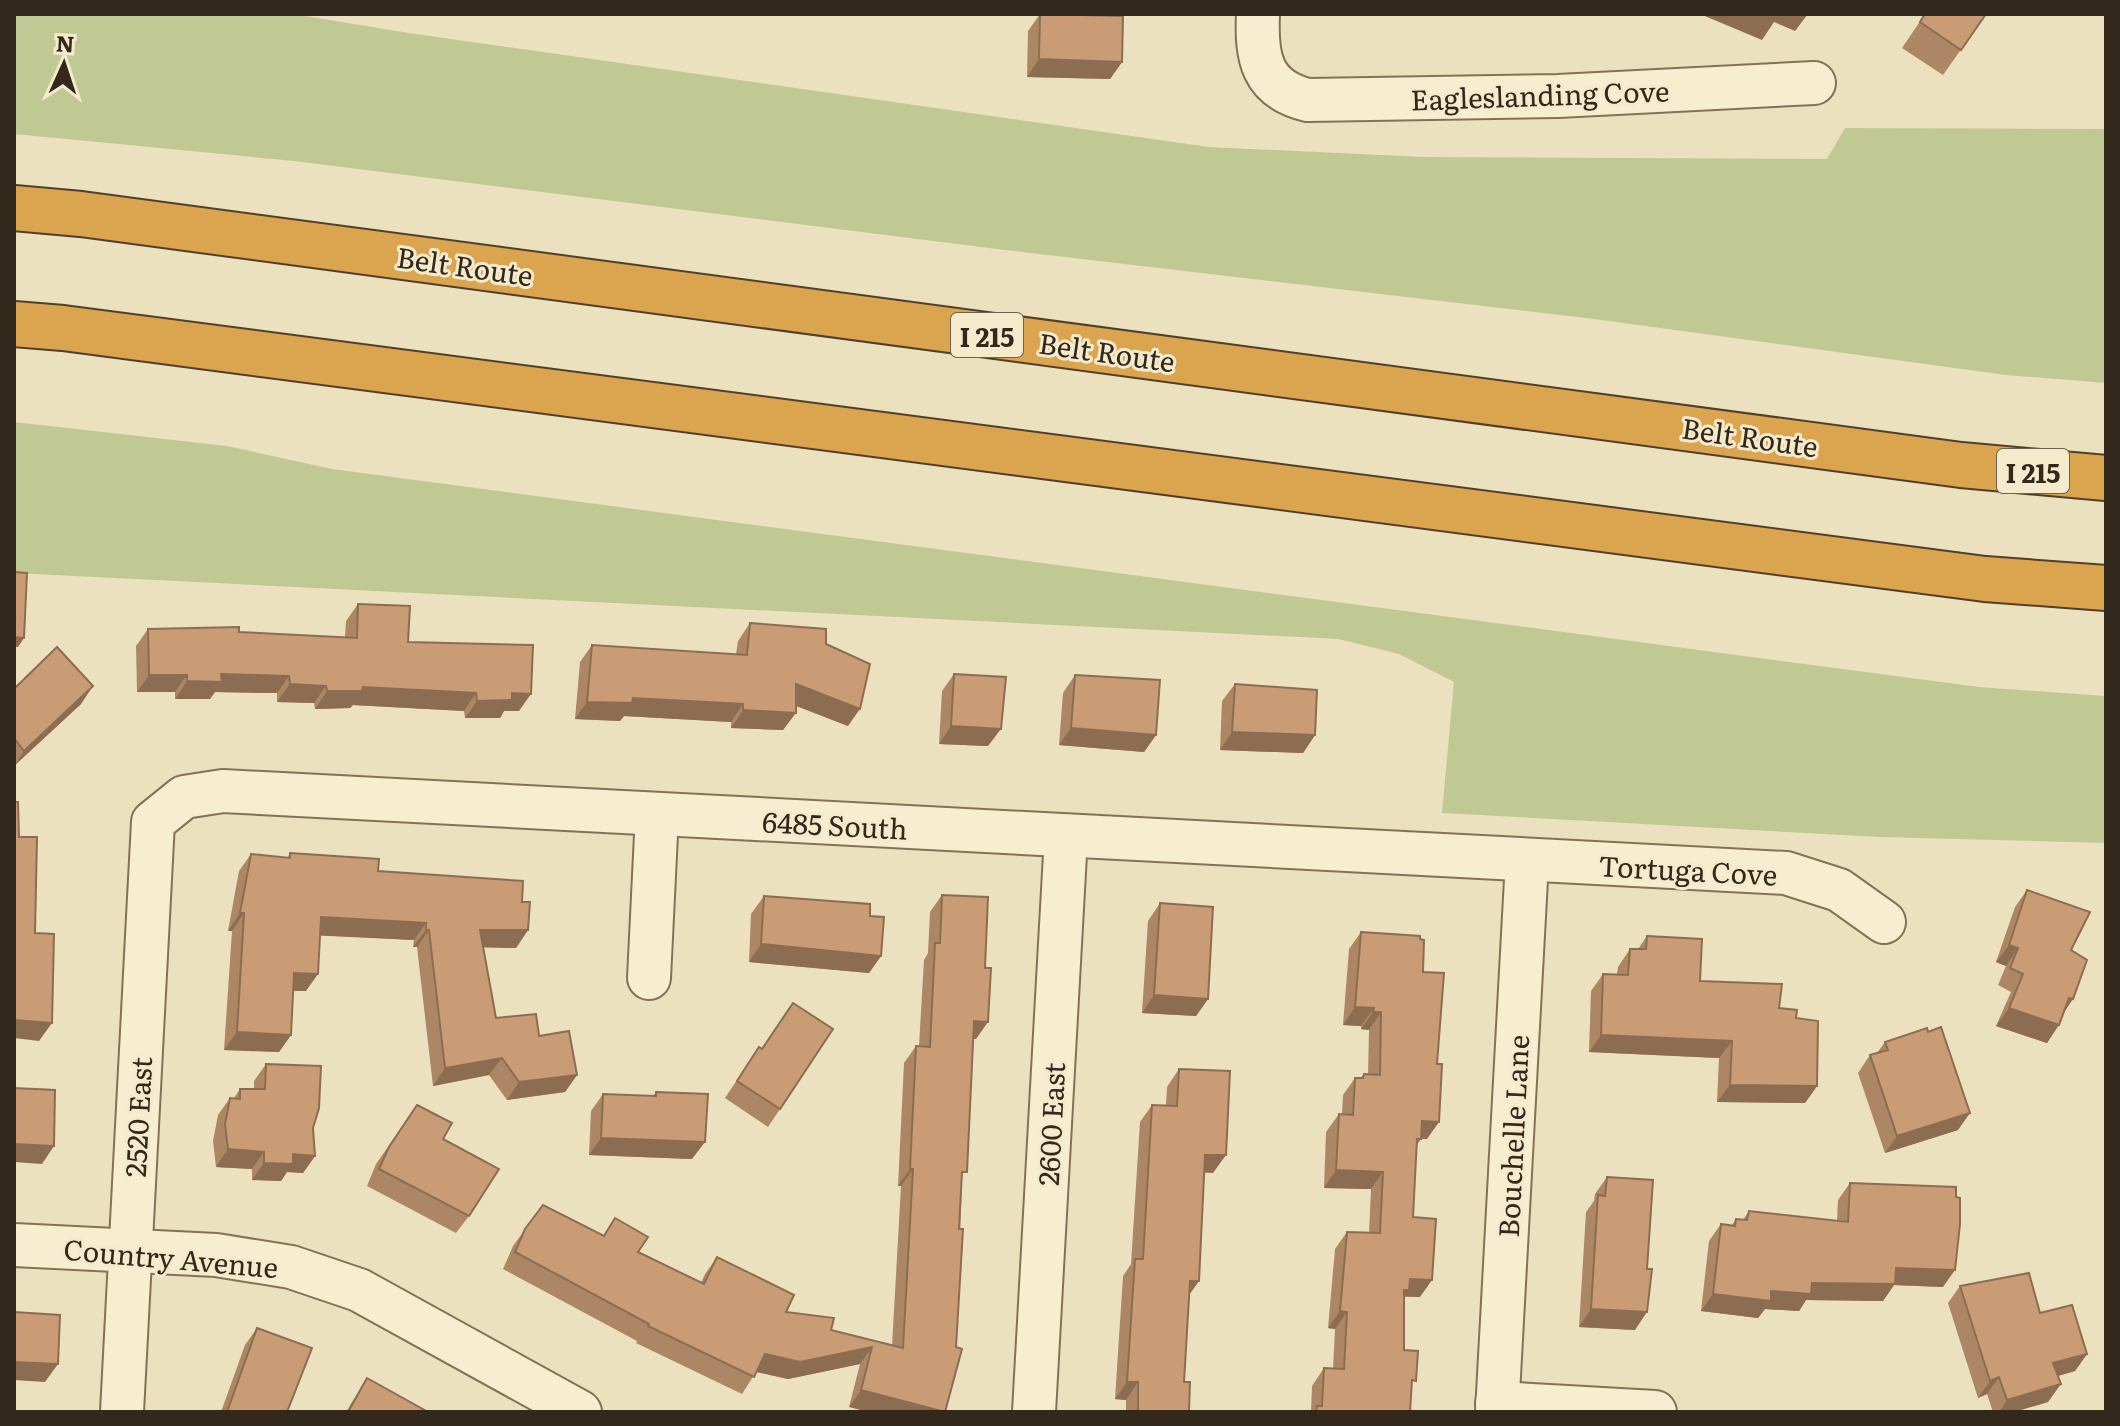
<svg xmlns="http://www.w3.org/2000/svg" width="2120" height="1426" font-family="Literata,serif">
  <rect width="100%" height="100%" fill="#ece1be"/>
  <g fill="#c0c993">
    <polygon points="14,14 293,14 409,33 1209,147 1423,157 1827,159 1845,128 2106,129 2106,383 2006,375 1594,319 1005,250 294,161 14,134"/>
    <polygon points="14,422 227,446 332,469 1979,687 2106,696 2106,843 1880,837 1442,813 1454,682 1399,654 1338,639 14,573"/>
  </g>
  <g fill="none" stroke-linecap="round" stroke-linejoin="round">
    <g stroke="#847157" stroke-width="46">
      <g id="minor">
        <path d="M1258,14C1256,57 1261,89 1308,100L1558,96L1814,83"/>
        <polyline points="649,978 657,814"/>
        <polyline points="14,1245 216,1255 291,1267 359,1290 580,1412"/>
        <polyline points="1497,1403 1655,1412"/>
        <polyline points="122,1412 153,822 184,797 223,791 1786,873 1839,890 1884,922"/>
        <polyline points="1034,1412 1066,836"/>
        <polyline points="1497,1412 1527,861"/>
      </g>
    </g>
    <g stroke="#513f2c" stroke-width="48">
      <g id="motorway">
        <polyline points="14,208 81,214 1961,465 2106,478"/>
        <polyline points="14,324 63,328 1985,579 2106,588"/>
      </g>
    </g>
    <use href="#minor" stroke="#f7eed1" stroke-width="42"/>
    <use href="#motorway" stroke="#dba44f" stroke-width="44"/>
  </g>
  <g fill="#ad8665">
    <polygon points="1040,14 1122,62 1110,79 1027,77 1028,31"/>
    <polygon points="1925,14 1986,14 1943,75 1902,48"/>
    <polygon points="358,604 408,642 519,711 504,711 500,718 465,718 464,711 353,705 350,708 315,709 314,703 277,702 277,693 215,692 210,699 175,699 175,692 137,692 136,646 148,629 239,632 345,637 346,621"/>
    <polygon points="750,623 826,644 848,726 796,706 783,730 731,728 731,722 624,716 620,721 575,719 580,662 592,645 736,654 738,641"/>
    <polygon points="954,674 988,746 939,744 942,691"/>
    <polygon points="1075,675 1156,735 1144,752 1059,745 1063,693"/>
    <polygon points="1235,684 1315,735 1303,753 1220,750 1222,701"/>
    <polygon points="14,689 81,704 14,766"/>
    <polygon points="290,853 378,871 522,902 528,930 516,948 483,947 496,1018 539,1036 577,1075 565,1092 507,1100 489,1075 433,1086 417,947 413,947 414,940 320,935 306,991 293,991 291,1035 279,1052 224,1050 232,931 228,931 239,871 251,854 287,858"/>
    <polygon points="2027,890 2071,950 2064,1012 2047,1043 1996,1026 2011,992 1998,985 2006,966 1996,962 2015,907"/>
    <polygon points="942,895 976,1039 973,1039 962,1179 956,1347 849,1407 860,1364 788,1379 756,1372 742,1394 636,1343 637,1341 503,1269 513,1246 543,1205 603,1236 615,1218 638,1252 701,1283 705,1274 717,1257 786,1312 831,1330 892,1346 901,1186 898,1186 904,1063 916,1046 919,1046 924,960 928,953 930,912"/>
    <polygon points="764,896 870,916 881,956 869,973 749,962 751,914"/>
    <polygon points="1160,903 1208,999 1196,1016 1142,1013 1148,921"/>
    <polygon points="1361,932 1423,972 1427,1139 1421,1139 1417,1145 1413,1217 1420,1297 1404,1297 1404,1350 1411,1388 1410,1412 1311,1412 1312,1386 1324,1368 1333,1369 1335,1329 1328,1328 1335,1249 1347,1232 1369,1233 1371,1189 1324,1188 1326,1132 1339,1114 1342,1114 1343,1095 1355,1078 1361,1078 1364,1074 1368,1074 1369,1030 1361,1029 1361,1026 1343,1025 1349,949"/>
    <polygon points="1647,936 1700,981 1779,1008 1796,1018 1817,1086 1805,1103 1717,1102 1719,1058 1589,1052 1591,991 1603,974 1617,974 1618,967 1630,949 1638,949"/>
    <polygon points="1885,1042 1958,1130 1885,1153 1858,1073 1870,1055 1877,1053"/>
    <polygon points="759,1047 762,1049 780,1109 768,1127 725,1098"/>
    <polygon points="266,1064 313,1128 315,1156 303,1173 287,1172 281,1181 252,1180 252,1169 216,1167 213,1141 218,1115 230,1098 234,1098 240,1089 254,1089 254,1081"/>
    <polygon points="1179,1069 1213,1173 1204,1172 1199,1281 1189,1295 1184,1382 1189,1412 1126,1412 1126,1400 1115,1399 1123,1276 1131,1264 1140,1122 1152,1105 1166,1105 1167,1087"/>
    <polygon points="656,1092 692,1159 589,1155 591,1111 603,1094 653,1096"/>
    <polygon points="417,1105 443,1139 469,1216 456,1233 367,1186 376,1164"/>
    <polygon points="1607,1177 1647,1269 1635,1330 1579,1327 1586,1212 1594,1201 1595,1194"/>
    <polygon points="1850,1183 1943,1287 1894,1285 1883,1301 1806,1300 1799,1311 1765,1309 1758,1318 1701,1311 1709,1241 1721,1224 1732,1225 1736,1219 1743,1220 1749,1211 1837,1221 1838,1200"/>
    <polygon points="1960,1286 2040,1313 2087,1354 2075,1371 2057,1376 2048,1402 2014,1412 1993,1412 1987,1394 1978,1398 1948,1303"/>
    <polygon points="257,1328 287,1412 221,1412 245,1345"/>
    <polygon points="367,1378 428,1412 346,1412"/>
  </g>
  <g fill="#8d6d52">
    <polygon points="1700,14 1808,14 1795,31 1774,22 1762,40"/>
    <polygon points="1039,59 1122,62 1110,79 1027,77"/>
    <polygon points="14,637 24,638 18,647 14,647"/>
    <polygon points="221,674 289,676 277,693 215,692 210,699 175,699 187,681"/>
    <polygon points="149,675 187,675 175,692 137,692"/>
    <polygon points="290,684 326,686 314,703 277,702"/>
    <polygon points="796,684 860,709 848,726 784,701"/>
    <polygon points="93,686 81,704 14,766 24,751"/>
    <polygon points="363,687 476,693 464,711 353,705 350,708 315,709 327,691"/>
    <polygon points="512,693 531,694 519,711 504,711 500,718 465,718 477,701"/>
    <polygon points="633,698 743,704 731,722 624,716 620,721 575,719 587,702"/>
    <polygon points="743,710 796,713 783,730 731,728"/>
    <polygon points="951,726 1001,729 988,746 939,744"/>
    <polygon points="1071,728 1156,735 1144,752 1059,745"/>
    <polygon points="1232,732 1315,735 1303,753 1220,750"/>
    <polygon points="240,913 244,913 232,931 228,931"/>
    <polygon points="321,917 426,923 414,940 308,935"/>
    <polygon points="426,930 429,930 417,947 413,947"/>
    <polygon points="480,930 528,930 516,948 468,947"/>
    <polygon points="761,944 881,956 869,973 749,962"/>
    <polygon points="2009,945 2018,948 2006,966 1996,962"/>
    <polygon points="294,973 318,974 306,991 282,990"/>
    <polygon points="1154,995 1208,999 1196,1016 1142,1013"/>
    <polygon points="2069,998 2073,999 2061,1017"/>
    <polygon points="1355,1007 1374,1008 1361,1026 1343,1025"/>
    <polygon points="2009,1008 2059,1025 2047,1043 1996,1026"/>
    <polygon points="1373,1012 1381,1012 1369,1030 1361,1029"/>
    <polygon points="14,1020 52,1023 39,1041 14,1038"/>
    <polygon points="974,1021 988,1022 976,1039 962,1038"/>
    <polygon points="237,1032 291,1035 279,1052 224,1050"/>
    <polygon points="1601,1035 1732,1041 1719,1058 1589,1052"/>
    <polygon points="502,1058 489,1075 433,1086 445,1068"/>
    <polygon points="577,1075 565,1092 507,1100 519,1082"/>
    <polygon points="1730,1085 1817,1086 1805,1103 1717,1102"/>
    <polygon points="1970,1113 1958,1130 1885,1153 1897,1136"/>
    <polygon points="1422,1121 1439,1122 1427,1139 1410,1138"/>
    <polygon points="601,1138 705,1142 692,1159 589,1155"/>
    <polygon points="14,1144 54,1146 42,1164 14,1162"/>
    <polygon points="228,1149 264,1152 252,1169 216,1167"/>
    <polygon points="293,1154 315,1156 303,1173 287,1172 281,1181 252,1180 264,1163"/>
    <polygon points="1205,1155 1226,1155 1213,1173 1193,1172"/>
    <polygon points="910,1169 913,1169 901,1186 898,1186"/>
    <polygon points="1336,1170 1383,1172 1371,1189 1324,1188"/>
    <polygon points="1896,1268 1955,1270 1943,1287 1894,1285 1883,1301 1806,1300 1799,1311 1765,1309 1758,1318 1701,1311 1713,1294 1771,1291"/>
    <polygon points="1410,1279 1432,1280 1420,1297 1405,1296 1397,1308"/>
    <polygon points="1190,1281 1199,1281 1186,1299"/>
    <polygon points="1591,1309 1647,1312 1635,1330 1579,1327"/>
    <polygon points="1340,1311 1347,1312 1335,1329 1328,1328"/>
    <polygon points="872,1347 860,1364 788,1379 753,1371 765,1354"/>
    <polygon points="2087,1354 2075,1371 2041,1381 2053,1363"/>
    <polygon points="14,1362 58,1364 45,1382 14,1380"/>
    <polygon points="1999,1377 1987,1394 1978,1398 1990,1381"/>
    <polygon points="1127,1382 1138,1382 1126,1400 1115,1399"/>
    <polygon points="2061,1384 2048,1402 2014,1412 1999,1412 2007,1400"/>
    <polygon points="861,1390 945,1412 868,1412 849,1407"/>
  </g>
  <g fill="#c99c75" stroke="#8d6d52" stroke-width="2">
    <polygon points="1040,14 1123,16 1122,62 1039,59"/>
    <polygon points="1925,14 1986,14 1961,50 1920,22"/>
    <polygon points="14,572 27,573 24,638 14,637"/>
    <polygon points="358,604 410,606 408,642 533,645 531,694 512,693 512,700 477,701 476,693 363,687 362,691 327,691 326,686 290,684 289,676 221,674 222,682 187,681 187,675 149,675 148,629 239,627 239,632 357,638"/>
    <polygon points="750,623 826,629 826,644 870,664 860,709 796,684 796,713 743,710 743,704 633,698 632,703 587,702 592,645 747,655"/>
    <polygon points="57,647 93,686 24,751 14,738 14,689"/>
    <polygon points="954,674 1006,677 1001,729 951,726"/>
    <polygon points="1075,675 1160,680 1156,735 1071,728"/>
    <polygon points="1235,684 1317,690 1315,735 1232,732"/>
    <polygon points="14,802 18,802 19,837 37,837 35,933 54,934 52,1023 14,1020"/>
    <polygon points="290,853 379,859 378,871 523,881 522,902 530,902 528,930 480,930 496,1018 536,1014 539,1036 569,1031 577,1075 519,1082 502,1058 445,1068 429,930 426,930 426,923 321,917 318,974 294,973 291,1035 237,1032 244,913 240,913 251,854 290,858"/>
    <polygon points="2027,890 2090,912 2071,950 2087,960 2073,999 2069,998 2059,1025 2009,1008 2023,974 2010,968 2018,948 2009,945"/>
    <polygon points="942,895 988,897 985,968 991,968 988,1022 974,1021 967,1172 962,1172 959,1229 963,1229 956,1347 962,1349 945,1412 861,1390 872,1347 800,1362 765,1354 754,1377 648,1326 649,1324 515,1252 525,1229 543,1205 604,1236 615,1218 648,1237 638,1252 704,1284 717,1257 794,1295 786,1312 834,1318 831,1330 903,1348 913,1169 910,1169 916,1046 930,1047 935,943 940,943"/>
    <polygon points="764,896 870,904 870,916 884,917 881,956 761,944"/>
    <polygon points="1160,903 1213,907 1208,999 1154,995"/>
    <polygon points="1361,932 1420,936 1420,939 1424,940 1423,972 1444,973 1437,1064 1442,1064 1439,1122 1422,1121 1421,1139 1417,1139 1413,1217 1436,1219 1432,1280 1410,1279 1409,1290 1404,1290 1404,1350 1418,1351 1416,1381 1412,1380 1410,1412 1316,1412 1317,1406 1322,1406 1324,1368 1344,1369 1347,1312 1340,1311 1347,1232 1380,1233 1383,1172 1336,1170 1339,1114 1353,1115 1355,1078 1363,1078 1364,1074 1380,1075 1381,1012 1373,1012 1374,1008 1355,1007"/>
    <polygon points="1647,936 1702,939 1700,981 1782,984 1779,1008 1797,1010 1796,1018 1818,1021 1817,1086 1730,1085 1732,1041 1601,1035 1603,974 1628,975 1630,949 1646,949"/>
    <polygon points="793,1003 833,1029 780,1109 737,1081 759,1047 762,1049"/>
    <polygon points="1941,1027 1970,1113 1897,1136 1870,1055 1888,1050 1885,1042 1927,1028 1928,1032"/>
    <polygon points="266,1064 321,1066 319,1108 313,1128 315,1156 293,1154 293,1164 264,1163 264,1152 228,1149 225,1124 230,1098 240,1099 240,1089 265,1089"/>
    <polygon points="1179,1069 1230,1071 1226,1155 1205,1155 1199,1281 1190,1281 1184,1382 1190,1382 1189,1412 1138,1412 1138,1382 1127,1382 1135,1259 1143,1259 1152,1105 1177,1106"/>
    <polygon points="14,1088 55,1090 54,1146 14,1144"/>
    <polygon points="656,1092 708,1094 705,1142 601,1138 603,1094 656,1096"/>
    <polygon points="417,1105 452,1123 443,1139 499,1169 469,1216 379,1169 389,1147"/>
    <polygon points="1607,1177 1653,1180 1647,1269 1652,1269 1647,1312 1591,1309 1598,1195 1605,1196"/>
    <polygon points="1850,1183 1956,1187 1956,1197 1960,1198 1960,1224 1955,1270 1896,1268 1895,1284 1812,1283 1811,1294 1771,1291 1771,1301 1713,1294 1721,1224 1735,1226 1736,1219 1747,1220 1749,1211 1848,1222"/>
    <polygon points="2029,1273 2040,1313 2072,1305 2087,1354 2053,1363 2061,1384 2007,1400 1999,1377 1990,1381 1960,1286"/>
    <polygon points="14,1312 60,1315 58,1364 14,1362"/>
    <polygon points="257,1328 312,1348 287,1412 227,1412"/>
    <polygon points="367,1378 428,1412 348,1412"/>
  </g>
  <g text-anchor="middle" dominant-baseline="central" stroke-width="6" stroke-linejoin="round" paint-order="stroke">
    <g fill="#f4ebcd" stroke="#6d6251" stroke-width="2">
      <rect x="951" y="313" width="72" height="44" rx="6"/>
      <rect x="1997" y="449" width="72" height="44" rx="6"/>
    </g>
    <g font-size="26" font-weight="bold" fill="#33281c">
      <text x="987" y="335">I 215</text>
      <text x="2033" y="471">I 215</text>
    </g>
    <g font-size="28" fill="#33281c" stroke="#f4ebcd">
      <text transform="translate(1540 94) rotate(-2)">Eagleslanding Cove</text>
      <text transform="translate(465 265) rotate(8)">Belt Route</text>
      <text transform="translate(1107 351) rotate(8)">Belt Route</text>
      <text transform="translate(1750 436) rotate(8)">Belt Route</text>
      <text transform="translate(835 824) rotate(3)">6485 South</text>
      <text transform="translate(1688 869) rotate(3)">Tortuga Cove</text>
      <text transform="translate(137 1117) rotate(-87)">2520 East</text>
      <text transform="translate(1050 1124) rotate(-87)">2600 East</text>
      <text transform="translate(1512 1136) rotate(-87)">Bouchelle Lane</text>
      <text transform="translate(171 1257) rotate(5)">Country Avenue</text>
    </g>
  </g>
  <rect width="2120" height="1426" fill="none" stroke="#33281c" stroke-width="32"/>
  <g transform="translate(64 64) rotate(3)" stroke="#f4ebcd" stroke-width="6" paint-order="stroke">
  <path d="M0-6L14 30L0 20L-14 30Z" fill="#33281c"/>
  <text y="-12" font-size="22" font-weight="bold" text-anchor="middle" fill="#33281c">N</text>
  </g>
</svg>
